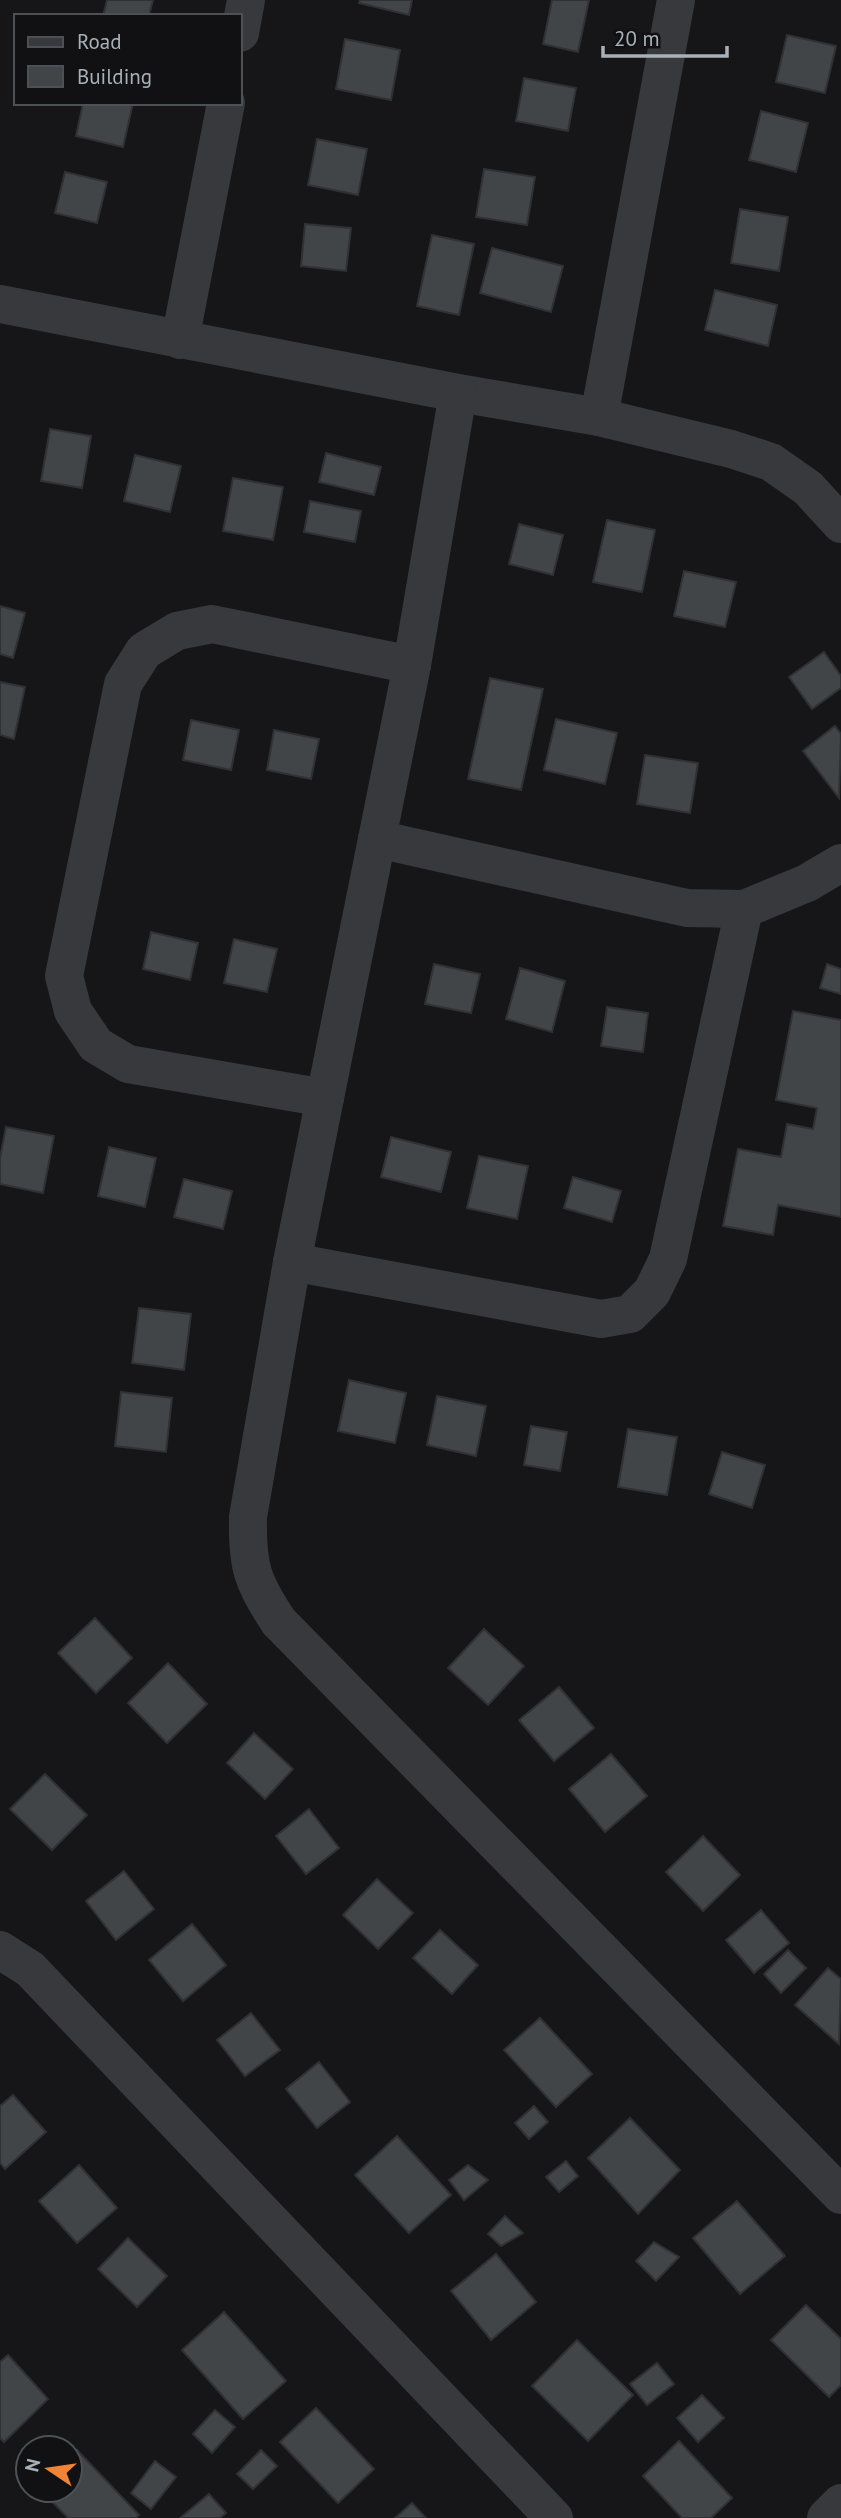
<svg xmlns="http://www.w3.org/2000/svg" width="841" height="2518" font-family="'PT Sans',sans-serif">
  <rect width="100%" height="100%" fill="#161618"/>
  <g fill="#424548" stroke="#303134" stroke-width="2">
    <polygon points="107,0 153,0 149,16 103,16"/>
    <polygon points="360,0 412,0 409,15 359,3"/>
    <polygon points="552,0 589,0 578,52 543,44"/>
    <polygon points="787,35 836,46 825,93 776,82"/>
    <polygon points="345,39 400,50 391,100 336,89"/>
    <polygon points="524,78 576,88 568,131 516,121"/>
    <polygon points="83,103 133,103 123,147 76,136"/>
    <polygon points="761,111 808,123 796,172 749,160"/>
    <polygon points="317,139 367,149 358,195 308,185"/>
    <polygon points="484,169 535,177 527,225 476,217"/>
    <polygon points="65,172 107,182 97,223 55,213"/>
    <polygon points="740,209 788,217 779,271 731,263"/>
    <polygon points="305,224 351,228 346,271 301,266"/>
    <polygon points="432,235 474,244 459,315 417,306"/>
    <polygon points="492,248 563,266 551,312 480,293"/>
    <polygon points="715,290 777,305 768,346 705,330"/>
    <polygon points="50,429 91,436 82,488 41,481"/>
    <polygon points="326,453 381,467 374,495 319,482"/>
    <polygon points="135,455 181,466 170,512 124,501"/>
    <polygon points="233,478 283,487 273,540 223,531"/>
    <polygon points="310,501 361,511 355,542 304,532"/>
    <polygon points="607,520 655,530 642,592 593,582"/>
    <polygon points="519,524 563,535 553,575 509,564"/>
    <polygon points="684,571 736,582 725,627 674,616"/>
    <polygon points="0,606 25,613 13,658 0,654"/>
    <polygon points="824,652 841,676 841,688 812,709 789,677"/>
    <polygon points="490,678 543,689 521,790 468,779"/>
    <polygon points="0,682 25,687 14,739 0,735"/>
    <polygon points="556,719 617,733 605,784 544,770"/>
    <polygon points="191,720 239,730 231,770 183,760"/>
    <polygon points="835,726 841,734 839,798 803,751"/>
    <polygon points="274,730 319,739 311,779 267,770"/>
    <polygon points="645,755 698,763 690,813 637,804"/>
    <polygon points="151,932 198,943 190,980 143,969"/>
    <polygon points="234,939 277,949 267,992 224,983"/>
    <polygon points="434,964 480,974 471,1013 425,1004"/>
    <polygon points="827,964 841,969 841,994 820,988"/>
    <polygon points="520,968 565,981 552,1032 506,1019"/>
    <polygon points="607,1007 648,1013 643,1052 601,1046"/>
    <polygon points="793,1011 841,1020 841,1217 778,1205 773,1235 723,1226 738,1149 781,1157 787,1124 813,1129 817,1108 776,1100"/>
    <polygon points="6,1127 54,1136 43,1193 0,1184 0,1158"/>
    <polygon points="391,1137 451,1152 441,1192 381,1177"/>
    <polygon points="109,1147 156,1158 145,1207 98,1196"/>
    <polygon points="479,1156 528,1166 517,1219 467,1208"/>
    <polygon points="573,1177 621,1191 612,1222 564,1208"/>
    <polygon points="184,1179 232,1191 223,1229 174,1217"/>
    <polygon points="139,1308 191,1314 184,1370 132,1363"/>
    <polygon points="349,1380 406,1393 395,1443 338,1431"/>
    <polygon points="121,1392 172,1398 166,1452 115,1446"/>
    <polygon points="437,1396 486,1406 476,1456 427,1445"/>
    <polygon points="531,1426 567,1432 560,1471 524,1465"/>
    <polygon points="628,1429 677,1437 667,1495 618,1487"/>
    <polygon points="722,1452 765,1465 752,1508 709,1494"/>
    <polygon points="95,1618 132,1658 96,1693 58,1653"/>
    <polygon points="484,1629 524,1666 488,1705 448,1668"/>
    <polygon points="168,1663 207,1704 167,1743 128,1703"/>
    <polygon points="559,1687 594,1728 554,1761 519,1720"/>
    <polygon points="254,1733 293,1769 265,1799 227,1763"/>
    <polygon points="611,1754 647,1796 605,1832 569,1789"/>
    <polygon points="45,1774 87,1815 52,1850 10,1809"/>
    <polygon points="309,1809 339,1848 306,1874 276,1836"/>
    <polygon points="703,1836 740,1875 703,1911 666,1872"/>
    <polygon points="124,1871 154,1909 116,1940 86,1901"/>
    <polygon points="377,1879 413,1913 378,1949 343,1915"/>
    <polygon points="761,1910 789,1943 754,1973 726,1940"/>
    <polygon points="192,1924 226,1965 183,2001 149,1960"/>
    <polygon points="440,1930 478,1965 452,1994 413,1958"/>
    <polygon points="788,1950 806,1968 781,1993 764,1974"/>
    <polygon points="828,1968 841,1979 839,2044 795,2005"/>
    <polygon points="251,2013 280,2050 245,2076 217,2040"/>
    <polygon points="540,2018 592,2074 556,2107 504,2050"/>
    <polygon points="319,2062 350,2102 317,2128 286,2089"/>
    <polygon points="13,2095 46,2132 5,2169 0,2163 0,2106"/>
    <polygon points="534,2106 548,2122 529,2139 515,2123"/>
    <polygon points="630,2118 680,2170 638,2214 588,2158"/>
    <polygon points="397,2136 451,2195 409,2233 355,2175"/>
    <polygon points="566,2161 578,2176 559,2192 546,2177"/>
    <polygon points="79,2165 117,2208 77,2243 39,2201"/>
    <polygon points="468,2165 488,2180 464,2200 449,2180"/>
    <polygon points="737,2201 785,2256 740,2294 693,2238"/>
    <polygon points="505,2216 523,2233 501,2246 488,2234"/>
    <polygon points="128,2238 167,2276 137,2307 98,2269"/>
    <polygon points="654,2242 679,2257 656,2281 636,2261"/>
    <polygon points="496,2254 536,2302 491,2340 451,2291"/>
    <polygon points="806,2305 841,2339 841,2385 829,2397 771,2340"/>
    <polygon points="224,2312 286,2381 243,2419 182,2350"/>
    <polygon points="577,2340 633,2395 588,2441 532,2386"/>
    <polygon points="8,2355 48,2399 4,2442 0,2438 0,2362"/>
    <polygon points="657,2363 674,2384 647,2405 630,2384"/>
    <polygon points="702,2395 724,2418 698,2442 677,2418"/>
    <polygon points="316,2408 374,2469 338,2503 280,2442"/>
    <polygon points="215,2410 235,2427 212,2453 193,2434"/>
    <polygon points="679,2441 732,2498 711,2518 682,2518 643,2476"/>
    <polygon points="77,2450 139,2515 136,2518 68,2518 41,2490 70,2490 70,2456"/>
    <polygon points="261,2450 277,2466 253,2489 237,2474"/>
    <polygon points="155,2461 176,2477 151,2509 131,2493"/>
    <polygon points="209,2494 226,2513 220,2518 180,2518"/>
    <polygon points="412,2503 426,2518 395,2518"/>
  </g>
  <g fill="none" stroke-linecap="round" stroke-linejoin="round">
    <g stroke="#37393d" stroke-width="38">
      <polyline points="240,33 246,0"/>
      <polyline points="0,304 458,393 599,417 731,449 771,462 808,488 841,524"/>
      <polyline points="180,340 226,103"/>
      <path d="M458,393L412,665L292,1262L248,1517C247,1566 252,1582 279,1622L841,2195"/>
      <polyline points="599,417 676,0"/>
      <polyline points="377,839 687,908 744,909 807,883 841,863"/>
      <polyline points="325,1098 128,1064 96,1045 73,1011 64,976 123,684 144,651 177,631 212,624 412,665"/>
      <polyline points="292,1262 601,1319 630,1314 652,1292 668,1259 744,909"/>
      <polyline points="0,1950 30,1969 554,2518"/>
      <polyline points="826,2518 841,2503"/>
    </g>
  </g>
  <rect x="14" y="14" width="228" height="91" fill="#111113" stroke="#4d5155" stroke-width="2"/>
  <rect x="28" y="37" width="35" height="10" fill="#37393d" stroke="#4d5155" stroke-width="2"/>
  <text x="77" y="49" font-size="21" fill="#a8b1b8">Road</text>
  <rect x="28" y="66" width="35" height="21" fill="#424548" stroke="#4d5155" stroke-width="2"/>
  <text x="77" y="84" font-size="21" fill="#a8b1b8">Building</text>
  <g transform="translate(49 2469) rotate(283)"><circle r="33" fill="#111113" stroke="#4d5155" stroke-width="2"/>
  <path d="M0-5L12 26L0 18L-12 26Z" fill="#f08436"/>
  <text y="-10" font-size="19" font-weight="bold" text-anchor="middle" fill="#a8b1b8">N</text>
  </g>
  <path d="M603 46v10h124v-10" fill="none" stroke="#a8b1b8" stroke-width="3.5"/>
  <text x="614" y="46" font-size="21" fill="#a8b1b8" stroke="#111113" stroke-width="5" paint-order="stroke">20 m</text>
</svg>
